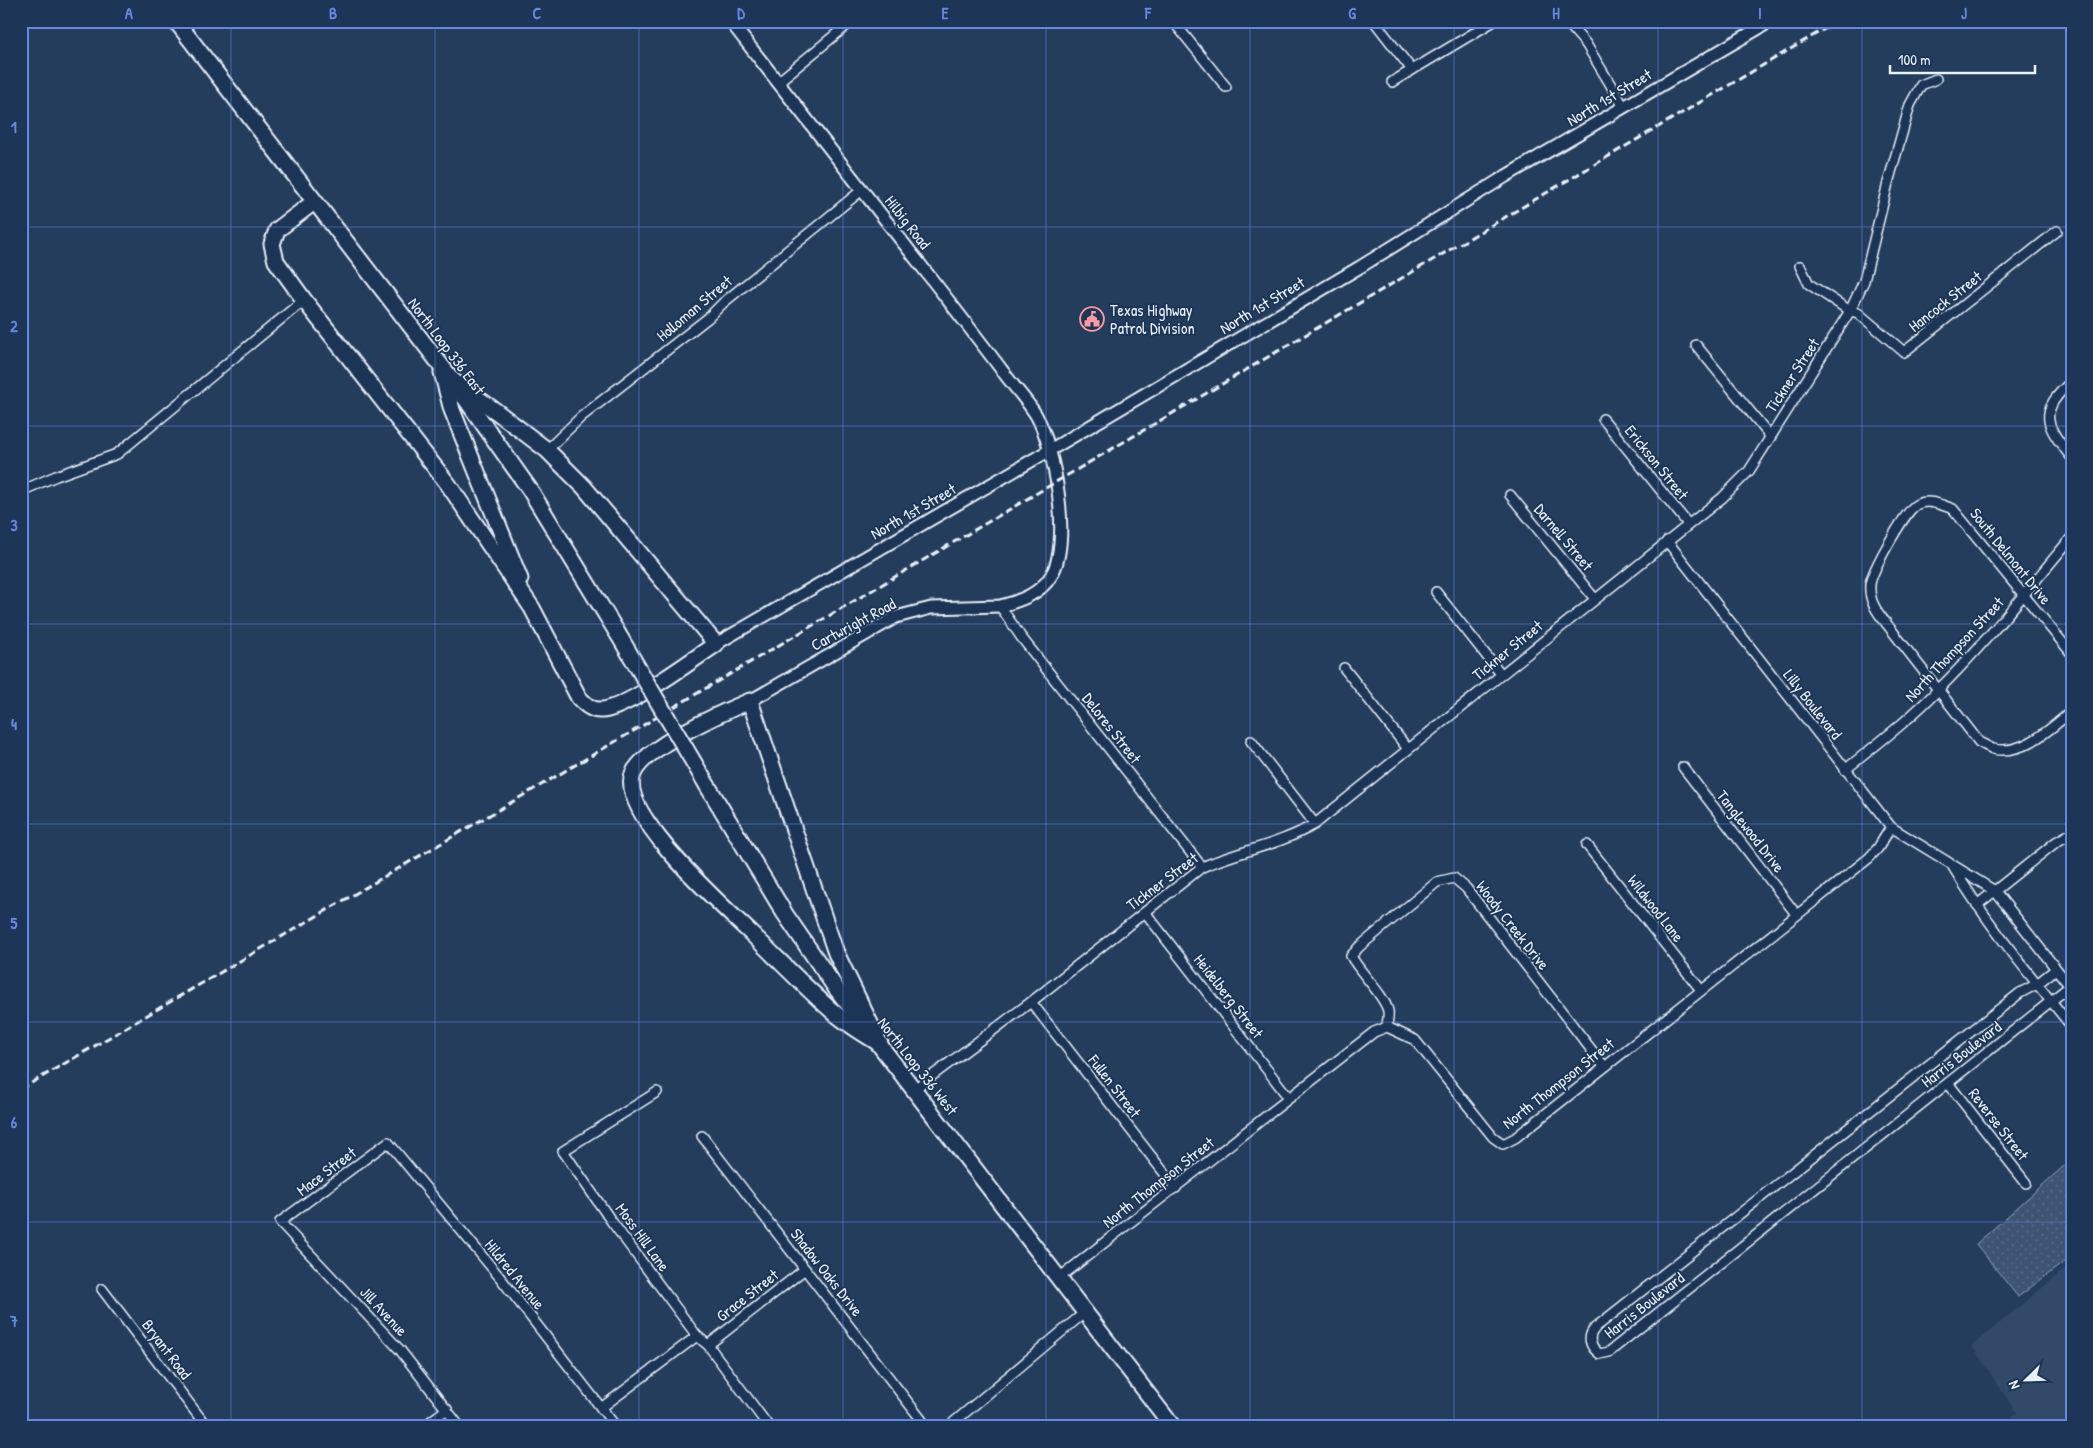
<svg xmlns="http://www.w3.org/2000/svg" width="2093" height="1448" font-family="'Patrick Hand',sans-serif">
  <defs>
    <pattern id="park-dots" width="8" height="8" patternUnits="userSpaceOnUse" patternTransform="scale(1.25)"><rect width="8" height="8" fill="#3e5472"/><path d="M2 2h.1M6 6h.1" fill="none" stroke="#5a6d87" stroke-width="1.8" stroke-linecap="round"/></pattern>
  </defs>
  <rect width="100%" height="100%" fill="#253d5d"/>
  <filter id="ink" filterUnits="userSpaceOnUse"><feTurbulence type="fractalNoise" baseFrequency=".02" numOctaves="2"/><feDisplacementMap in="SourceGraphic" scale="10" xChannelSelector="R" yChannelSelector="G"/><feConvolveMatrix kernelMatrix="1 2 1 2 8 2 1 2 1" color-interpolation-filters="sRGB"/></filter>
  <g filter="url(#ink)">
    <polygon fill="#334a68" points="2072,1263 2072,1427 2001,1427 2017,1413 1972,1346"/>
    <polygon fill="url(#park-dots)" stroke="#93a2b5" points="2072,1159 2072,1256 2018,1297 1976,1244"/>
    <g fill="none" stroke-linecap="round" stroke-linejoin="round">
      <g stroke="#e8f1f8" stroke-width="12">
        <g id="minor">
          <polyline points="1173,21 1226,87"/>
          <polyline points="1374,21 1412,70"/>
          <polyline points="1566,21 1586,44 1624,107"/>
          <polyline points="778,82 852,21"/>
          <polyline points="1392,82 1494,21"/>
          <polyline points="1800,266 1809,284 1850,311 1858,313 1904,352 2057,231"/>
          <polyline points="1696,345 1770,436"/>
          <path d="M2072,381C2037,412 2045,425 2072,458"/>
          <polyline points="1603,419 1688,524"/>
          <polyline points="547,450 581,417 708,318 723,303 862,190"/>
          <polyline points="21,491 56,476 117,454 304,300"/>
          <polyline points="1510,495 1595,599"/>
          <polyline points="1667,541 1891,827 1995,891 2072,989"/>
          <polyline points="1436,592 1501,674"/>
          <polyline points="1000,606 1021,637 1202,867"/>
          <path d="M2072,654L1953,509C1942,505 1927,498 1916,505C1905,511 1871,572 1870,585C1869,597 1873,605 1879,614L1979,742C1983,744 1988,747 1993,749C2023,756 2051,728 2072,711"/>
          <polyline points="1344,668 1408,749"/>
          <polyline points="1251,741 1315,824"/>
          <polyline points="1683,767 1796,914"/>
          <path d="M1845,770C1877,744 1909,720 1937,691C1986,643 2028,589 2072,537"/>
          <polyline points="1587,845 1701,990"/>
          <path d="M1953,867C1987,924 2030,975 2072,1027"/>
          <polyline points="1977,905 2056,842 2072,833"/>
          <polyline points="1145,912 1289,1098"/>
          <path d="M2056,969L2037,984L2020,993L1596,1327C1586,1337 1590,1347 1600,1354L1609,1352L2070,986"/>
          <polyline points="1031,1002 1176,1188"/>
          <path d="M1387,1027C1387,1022 1389,1016 1388,1011C1385,996 1360,973 1351,956L1359,947L1437,882L1454,878L1466,888L1604,1066"/>
          <polyline points="1948,1083 2026,1183"/>
          <path d="M913,1090L1031,1002L1202,867C1239,851 1280,845 1315,824L1722,498L1749,471L1850,311L1864,281L1888,183L1910,105L1921,85L1936,79"/>
          <polyline points="657,1092 563,1151 612,1222 697,1336 708,1345 769,1427"/>
          <polyline points="702,1136 927,1427"/>
          <polyline points="1059,1278 1374,1032 1387,1027 1415,1040 1493,1137 1503,1144 1515,1138 1869,858 1878,848 1891,827"/>
          <polyline points="102,1289 207,1427"/>
          <polyline points="708,1345 805,1269"/>
          <polyline points="601,1408 697,1336"/>
          <polyline points="423,1427 447,1409"/>
          <polyline points="460,1427 400,1350 280,1222 388,1142 502,1280 616,1427"/>
          <polyline points="948,1427 1084,1313"/>
        </g>
      </g>
      <g stroke="#e8f1f8" stroke-width="15">
        <g id="tertiary">
          <path d="M730,21C797,107 864,192 930,277C955,309 980,341 1004,373C1014,387 1027,400 1036,415C1055,448 1072,542 1051,576C1040,594 1020,601 1000,606L931,608L896,617L750,701"/>
          <polyline points="716,644 1050,450 1360,267 1506,176 1771,21"/>
        </g>
      </g>
      <g stroke="#e8f1f8" stroke-width="19">
        <g id="primary">
          <polyline points="176,21 453,381 530,490 618,634"/>
          <path d="M314,202L277,230L272,244L276,261L304,300L448,484L532,608L579,698C586,705 592,711 602,710C628,708 692,660 716,644L584,487L547,450L497,412L453,381"/>
          <polyline points="442,372 452,410 520,579"/>
          <path d="M750,701L836,953L880,1044C863,1033 845,1023 830,1009C804,986 779,960 754,936C727,910 617,814 633,774C644,747 723,712 750,701Z"/>
          <polyline points="707,785 785,914 835,987 1173,1427"/>
        </g>
      </g>
      <use href="#minor" stroke="#1d3557" stroke-width="9"/>
      <use href="#tertiary" stroke="#1d3557" stroke-width="11"/>
      <use href="#primary" stroke="#1d3557" stroke-width="15"/>
      <polyline stroke="#e8f1f8" stroke-width="3" stroke-dasharray="8 4" stroke-linecap="butt" points="21,1089 630,733 1838,21"/>
      <g stroke="#e8f1f8" stroke-width="19" stroke-linecap="butt">
        <polyline id="primary-bridge" points="618,634 707,785"/>
      </g>
      <use href="#primary-bridge" stroke="#1d3557" stroke-width="15"/>
    </g>
  </g>
  <path fill="none" stroke="#6487e3" stroke-width="1" stroke-opacity="0.55" d="M231,21V1427M435,21V1427M639,21V1427M843,21V1427M1046,21V1427M1250,21V1427M1454,21V1427M1658,21V1427M1862,21V1427M21,227H2072M21,426H2072M21,624H2072M21,824H2072M21,1022H2072M21,1222H2072"/>
  <defs>
    <g id="civic-ring" transform="scale(1.25)"><circle r="9.5" fill="#1d3557" stroke="#ff9aa2" stroke-width="1.5"/><path d="M-.6-6.5H3V-4.5H.6V-3L4-1V1h2V6H-6V1h2V-1L-.6-3ZM-1.2 2.5V6h2.4V2.5Z" fill="#ff9aa2"/></g>
  </defs>
  <g fill-rule="evenodd">
    <use href="#civic-ring" x="1092" y="319"/>
  </g>
  <g text-anchor="middle" dominant-baseline="central" stroke-width="4" stroke-linejoin="round" paint-order="stroke">
    <g font-size="16" fill="#e8f1f8" stroke="#1d3557">
      <text transform="translate(1609 97) rotate(-31)">North 1st Street</text>
      <text transform="translate(908 222) rotate(52)">Hilbig Road</text>
      <text transform="translate(1945 301) rotate(-38)">Hancock Street</text>
      <text transform="translate(1262 305) rotate(-31)">North 1st Street</text>
      <text transform="translate(694 308) rotate(-40)">Holloman Street</text>
      <text transform="translate(447 346) rotate(53)">North Loop 336 East</text>
      <text transform="translate(1792 375) rotate(-57)">Tickner Street</text>
      <text transform="translate(1657 462) rotate(51)">Erickson Street</text>
      <text transform="translate(913 511) rotate(-30)">North 1st Street</text>
      <text transform="translate(1564 537) rotate(50)">Darnell Street</text>
      <text transform="translate(2011 556) rotate(51)">South Delmont Drive</text>
      <text transform="translate(853 624) rotate(-28)">Cartwright Road</text>
      <text transform="translate(1954 649) rotate(-47)">North Thompson Street</text>
      <text transform="translate(1507 650) rotate(-39)">Tickner Street</text>
      <text transform="translate(1813 704) rotate(52)">Lilly Boulevard</text>
      <text transform="translate(1112 728) rotate(52)">Delores Street</text>
      <text transform="translate(1751 831) rotate(52)">Tanglewood Drive</text>
      <text transform="translate(1162 881) rotate(-37)">Tickner Street</text>
      <text transform="translate(1656 908) rotate(52)">Wildwood Lane</text>
      <text transform="translate(1513 925) rotate(52)">Woody Creek Drive</text>
      <text transform="translate(1229 996) rotate(52)">Heidelberg Street</text>
      <text transform="translate(1961 1054) rotate(-38)">Harris Boulevard</text>
      <text transform="translate(918 1066) rotate(52)">North Loop 336 West</text>
      <text transform="translate(1558 1083) rotate(-38)">North Thompson Street</text>
      <text transform="translate(1115 1086) rotate(52)">Fullen Street</text>
      <text transform="translate(1999 1124) rotate(52)">Reverse Street</text>
      <text transform="translate(326 1171) rotate(-37)">Mace Street</text>
      <text transform="translate(1158 1182) rotate(-38)">North Thompson Street</text>
      <text transform="translate(643 1237) rotate(54)">Moss Hill Lane</text>
      <text transform="translate(827 1272) rotate(52)">Shadow Oaks Drive</text>
      <text transform="translate(515 1274) rotate(51)">Hildred Avenue</text>
      <text transform="translate(747 1295) rotate(-38)">Grace Street</text>
      <text transform="translate(1644 1305) rotate(-38)">Harris Boulevard</text>
      <text transform="translate(384 1311) rotate(47)">Jill Avenue</text>
      <text transform="translate(167 1349) rotate(53)">Bryant Road</text>
    </g>
    <g font-size="16" fill="#e8f1f8" stroke="#1d3557" text-anchor="start">
      <text x="1110" y="310">Texas Highway<tspan x="1110" dy="18">Patrol Division</tspan></text>
    </g>
  </g>
  <rect width="2093" height="1448" fill="none" stroke="#1d3557" stroke-width="55"/>
  <g transform="translate(2026 1380) rotate(247)" stroke="#1d3557" stroke-width="4" paint-order="stroke">
  <path d="M0-4L9 19L0 12L-9 19Z" fill="#e8f1f8"/>
  <text y="-8" font-size="14" font-weight="bold" text-anchor="middle" fill="#e8f1f8">N</text>
  </g>
  <path d="M1890 65v8h145v-8" fill="none" stroke="#e8f1f8" stroke-width="2.5"/>
  <text x="1898" y="65" font-size="15" fill="#e8f1f8" stroke="#1d3557" stroke-width="4" paint-order="stroke">100 m</text>
  <rect x="28" y="28" width="2038" height="1392" fill="none" stroke="#6487e3" stroke-width="2"/>
  <g font-size="16" text-anchor="middle" font-weight="bold" fill="#6487e3">
    <text x="129" y="19">A</text>
    <text x="333" y="19">B</text>
    <text x="537" y="19">C</text>
    <text x="741" y="19">D</text>
    <text x="945" y="19">E</text>
    <text x="1148" y="19">F</text>
    <text x="1352" y="19">G</text>
    <text x="1556" y="19">H</text>
    <text x="1760" y="19">I</text>
    <text x="1964" y="19">J</text>
    <text x="14" y="133">1</text>
    <text x="14" y="332">2</text>
    <text x="14" y="531">3</text>
    <text x="14" y="730">4</text>
    <text x="14" y="929">5</text>
    <text x="14" y="1128">6</text>
    <text x="14" y="1327">7</text>
  </g>
</svg>
